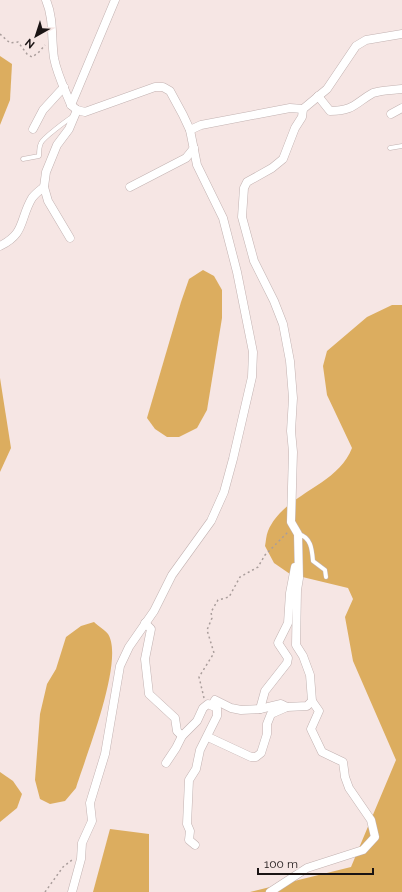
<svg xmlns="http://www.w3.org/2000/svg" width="402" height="892" font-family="Raleway,sans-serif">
  <rect width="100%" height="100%" fill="#f6e6e4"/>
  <g fill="#dcad5f">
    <polygon points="0,56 12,64 10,100 0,125"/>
    <polygon points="203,270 214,276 222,290 222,318 207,410 197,428 179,437 167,437 155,429 147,418 181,302 189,279"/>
    <path d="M392,305H402V892H250L351,867L396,760L353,661L345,617L353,599L348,588L290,574L274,563L265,546C266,541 266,536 268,531C284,493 337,487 352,448L327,395L323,366L327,351L367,317Z"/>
    <polygon points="0,378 11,448 0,472"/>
    <path d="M94,622C98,626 105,630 108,634C125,660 85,758 76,788L65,801L50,804L40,799L35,780L40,714L47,684L56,669L66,637L81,626Z"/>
    <polygon points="0,772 13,781 22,794 17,808 0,822"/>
    <polygon points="110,829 149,834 149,892 93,892"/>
  </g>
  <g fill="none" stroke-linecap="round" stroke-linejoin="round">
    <g stroke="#c2b2b1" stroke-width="5">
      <g id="lane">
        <polyline points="390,148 402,146"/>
        <path d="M23,159L39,156C39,152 39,147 41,143C43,138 66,121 72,117"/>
        <path d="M298,534C311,537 312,549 313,561L325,570L326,577"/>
      </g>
    </g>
    <g stroke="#c2b2b1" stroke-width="9">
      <g id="street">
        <path d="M46,0C54,19 51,38 54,58C57,74 65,90 71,105L77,110L85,112L155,87H163L170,91L183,115L190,130L197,165L223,218L237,272L253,352L252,377L233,459L224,492L211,521L172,575L154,611L129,647L120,666L105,754L90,803L92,821L82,843L81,859L72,892"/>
        <path d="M318,96L330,111C354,111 355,103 373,93C381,90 393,90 402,89"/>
        <polyline points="71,105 115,0"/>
        <polyline points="391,114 402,108"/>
        <polyline points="33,129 43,110 64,87"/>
        <polyline points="190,130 201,125 290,108 303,109"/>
        <polyline points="130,187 186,158 194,148"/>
        <polyline points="70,238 48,201 44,187 46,172 57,145 69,129 77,110"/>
        <path d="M0,246C26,233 19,220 32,198C35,194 40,190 44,187"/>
        <polyline points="145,623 151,629 145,659 149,694 175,718 177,731 182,736"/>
        <polyline points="212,705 215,700 231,708 241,710 260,709 281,704 287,707 307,706 312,701"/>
        <polyline points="260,709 265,691 287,663 288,658 278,643 288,623 290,593 295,567"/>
        <polyline points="208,737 251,757 256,757 261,753 267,734 267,724 271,714 287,707"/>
        <polyline points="166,763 176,748 182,736 197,721 203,708 208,704 217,708 217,716 200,750 196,769 189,780 187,824 190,831 189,840 195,845"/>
        <polyline points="270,892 307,868 363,850 375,837 371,820 349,788 345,777 343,762 322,752 311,729 319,711 312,701 310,675 303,656 296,645 297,590 299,578 298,534 291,522 293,452 291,431 293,398 290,361 283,324 274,301 254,261 242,217 244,188 247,182 272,168 283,159 295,128 302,117 303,109 327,89 356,46 366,40 402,34"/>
      </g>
    </g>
    <g stroke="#a99d9b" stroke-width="1.5" stroke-dasharray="2 3" stroke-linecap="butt">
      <polyline points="0,34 10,43 18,42 27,54 32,57 38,53 45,45"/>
      <polyline points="204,698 199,677 214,653 207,630 212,618 211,612 218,600 229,597 240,577 258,567 265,555 288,532"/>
      <polyline points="45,892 63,867 72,860"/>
    </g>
    <use href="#lane" stroke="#fff" stroke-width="4"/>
    <use href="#street" stroke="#fff" stroke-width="8"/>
  </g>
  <g transform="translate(36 36) rotate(219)" stroke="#f6e6e4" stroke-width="3" paint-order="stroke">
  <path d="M0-3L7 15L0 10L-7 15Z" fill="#1a1414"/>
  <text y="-6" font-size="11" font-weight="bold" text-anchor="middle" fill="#1a1414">N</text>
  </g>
  <path d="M258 868v6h115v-6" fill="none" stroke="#1a1414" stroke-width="2"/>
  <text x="264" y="868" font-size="12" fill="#1a1414" stroke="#f6e6e4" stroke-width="3" paint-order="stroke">100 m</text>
</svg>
